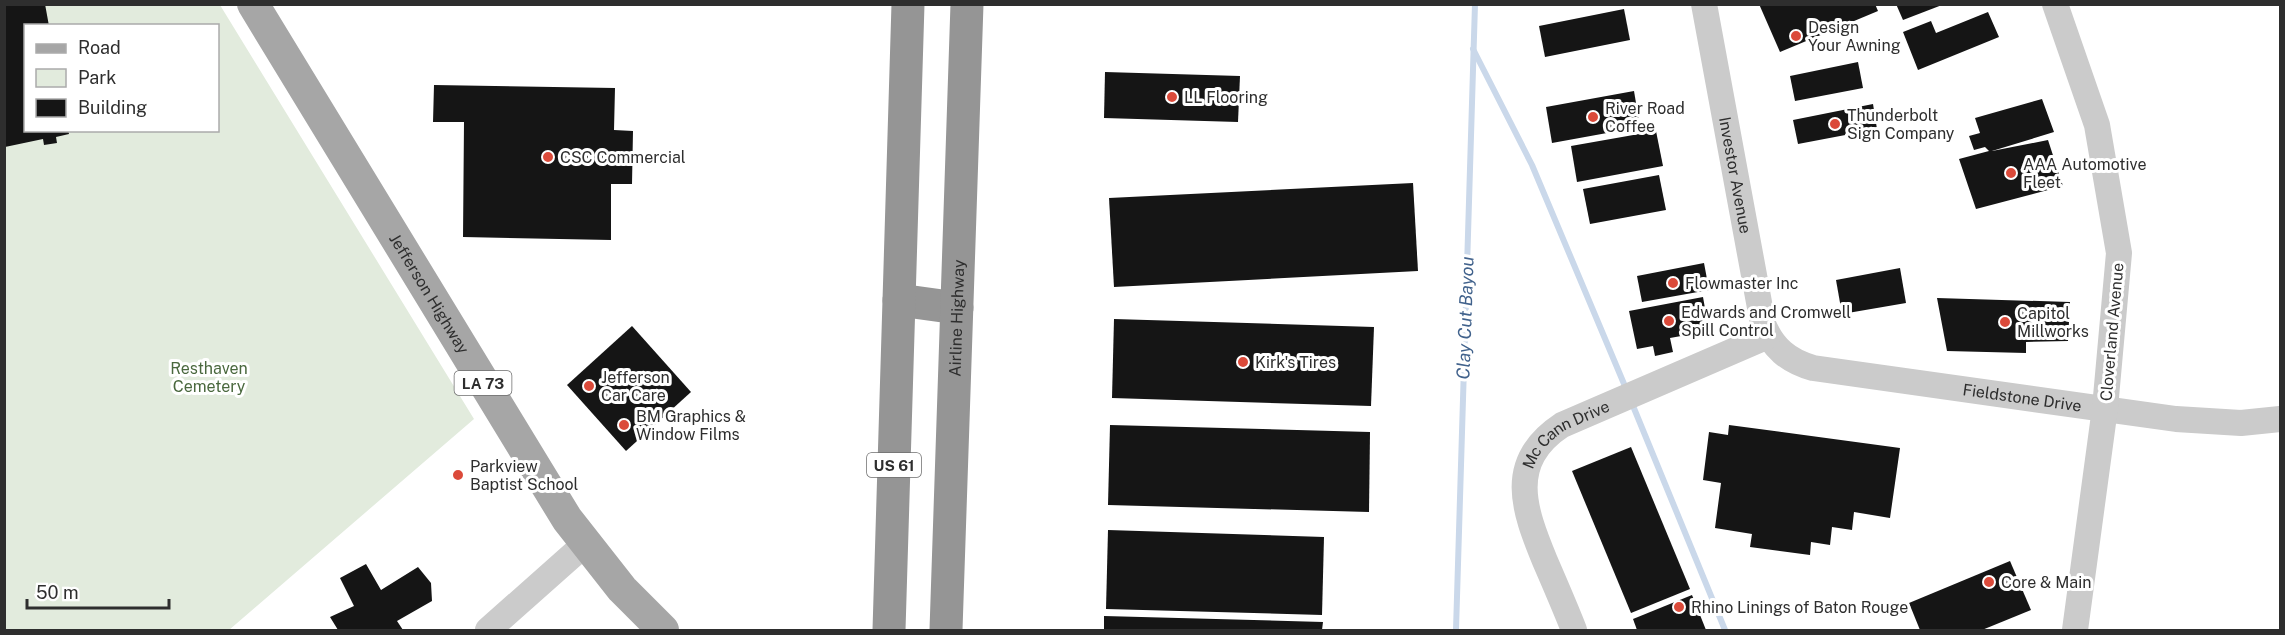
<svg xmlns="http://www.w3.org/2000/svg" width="2285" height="635" font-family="'Public Sans',sans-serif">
  <rect width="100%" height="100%" fill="#fff"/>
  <path fill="#e2ebdd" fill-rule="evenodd" d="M4,5H220L474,419L229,630H5ZM26,26H218V130H26Z"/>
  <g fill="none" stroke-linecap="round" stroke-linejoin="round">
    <g stroke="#cad8ea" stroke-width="6">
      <polyline points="1473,49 1532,165 1627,391"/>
      <polyline points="1631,401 1725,630"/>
      <polyline points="1456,630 1475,4"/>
    </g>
  </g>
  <g fill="#151515">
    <polygon points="5,4 45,4 49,26 26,26 26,130 68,130 69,134 56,137 57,143 44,145 43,139 5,147"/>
    <polygon points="1759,4 1875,4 1878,11 1780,52"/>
    <polygon points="1896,4 1942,4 1942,5 1903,20"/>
    <polygon points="1624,9 1630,40 1545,57 1539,26"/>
    <polygon points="1988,12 1999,37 1918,70 1903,32 1931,21 1936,33"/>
    <polygon points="1858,62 1863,88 1795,101 1790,76"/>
    <polygon points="1105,72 1240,76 1238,122 1104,118"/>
    <polygon points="434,85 615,88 614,130 633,131 632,184 611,184 611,240 463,237 464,122 433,122"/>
    <polygon points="1634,91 1640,127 1552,143 1546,107"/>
    <polygon points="2042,99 2054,132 1992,151 2048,140 2063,186 1976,209 1959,159 1989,151 1985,147 1974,150 1969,136 1980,133 1975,118"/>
    <polygon points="1873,104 1877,129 1798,144 1793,120"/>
    <polygon points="1656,131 1663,166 1577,182 1571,146"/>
    <polygon points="1659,175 1666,210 1590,224 1583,189"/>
    <polygon points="1413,183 1418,271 1114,287 1109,198"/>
    <polygon points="1704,263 1709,290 1642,302 1637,276"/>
    <polygon points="1900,268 1906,303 1842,314 1836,280"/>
    <polygon points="1703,297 1709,331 1670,338 1673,352 1655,356 1653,346 1637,349 1629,311"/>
    <polygon points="1937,298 2070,302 2068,341 2026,342 2026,353 1947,351"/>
    <polygon points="1114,319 1374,327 1371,406 1112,398"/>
    <polygon points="632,326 691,392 626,451 567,385"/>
    <polygon points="1110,425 1370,432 1369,512 1108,505"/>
    <polygon points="1729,425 1900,448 1890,518 1854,512 1852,530 1832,527 1830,545 1811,542 1810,555 1750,547 1752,534 1715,528 1721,483 1703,480 1709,432 1728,435"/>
    <polygon points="1631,447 1690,589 1631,613 1572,471"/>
    <polygon points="1108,530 1324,537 1322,615 1106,609"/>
    <polygon points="2010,561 2031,610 1982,630 1920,630 1909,603"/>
    <polygon points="366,564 381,590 418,567 431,583 432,601 397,621 403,630 338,630 330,617 354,606 340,578"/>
    <polygon points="1692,595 1706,630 1637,630 1633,619"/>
    <polygon points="1104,616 1323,622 1322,630 1104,630"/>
  </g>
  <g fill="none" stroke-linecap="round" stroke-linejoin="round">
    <g stroke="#cbcbcb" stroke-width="26">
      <path id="s1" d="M1704,4L1763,324C1773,348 1788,361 1813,368L2176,419L2241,423L2280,419"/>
      <polyline points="2055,4 2097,125 2119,253 2105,408 2075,630"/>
      <polyline points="488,630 585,544"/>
      <path id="s2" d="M1574,630C1565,607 1555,584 1545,561C1524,510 1506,462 1562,425L1768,336"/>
    </g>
    <path stroke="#a6a6a6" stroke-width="32" id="s3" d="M253,4L567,519L622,589L663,630"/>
    <g stroke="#959595" stroke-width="33">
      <polyline points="899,300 957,308"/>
      <polyline points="889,630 908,4"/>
      <path id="s4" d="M946,630L967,4"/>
    </g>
  </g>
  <g fill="#db4a3a" stroke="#fff" stroke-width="2">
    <circle cx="1796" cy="36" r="6"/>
    <circle cx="1172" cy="97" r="6"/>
    <circle cx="1593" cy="117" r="6"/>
    <circle cx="1835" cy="124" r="6"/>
    <circle cx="548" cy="157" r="6"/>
    <circle cx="2011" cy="173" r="6"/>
    <circle cx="1673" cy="283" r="6"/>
    <circle cx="1669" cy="321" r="6"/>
    <circle cx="2005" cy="322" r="6"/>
    <circle cx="1243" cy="362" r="6"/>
    <circle cx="589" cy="386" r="6"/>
    <circle cx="624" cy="425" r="6"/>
    <circle cx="458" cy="475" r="6"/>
    <circle cx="1989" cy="582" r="6"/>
    <circle cx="1679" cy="607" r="6"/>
  </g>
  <g text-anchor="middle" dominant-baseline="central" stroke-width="6" stroke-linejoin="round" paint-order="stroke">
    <g fill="#fff" stroke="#6d6d6d" stroke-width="1.5">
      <rect x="454.5" y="371" width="57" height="24" rx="4.5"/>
      <rect x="867" y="453" width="54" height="24" rx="4.5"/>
    </g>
    <g font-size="15" font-weight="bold" fill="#2e2e2e">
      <text x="483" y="383">LA 73</text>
      <text x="894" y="465">US 61</text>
    </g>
    <g font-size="16" fill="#2e2e2e" stroke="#fff" text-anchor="start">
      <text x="1808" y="27">Design<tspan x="1808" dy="18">Your Awning</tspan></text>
      <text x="1184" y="97">LL Flooring</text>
      <text x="1605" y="108">River Road<tspan x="1605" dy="18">Coffee</tspan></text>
      <text x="1847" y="115">Thunderbolt<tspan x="1847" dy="18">Sign Company</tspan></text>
      <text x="560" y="157">CSC Commercial</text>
      <text x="2023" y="164">AAA Automotive<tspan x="2023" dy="18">Fleet</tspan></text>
      <text x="1685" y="283">Flowmaster Inc</text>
      <text x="1681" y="312">Edwards and Cromwell<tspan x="1681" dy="18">Spill Control</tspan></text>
      <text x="2017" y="313">Capitol<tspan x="2017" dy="18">Millworks</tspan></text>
      <text x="1255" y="362">Kirk's Tires</text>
      <text x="601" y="377">Jefferson<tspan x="601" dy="18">Car Care</tspan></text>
      <text x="636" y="416">BM Graphics &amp;<tspan x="636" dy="18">Window Films</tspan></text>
      <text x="470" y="466">Parkview<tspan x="470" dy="18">Baptist School</tspan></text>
      <text x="2001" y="582">Core &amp; Main</text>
      <text x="1691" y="607">Rhino Linings of Baton Rouge</text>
    </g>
    <g font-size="16" fill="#2e2e2e" stroke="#fff">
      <text stroke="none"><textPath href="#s1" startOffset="174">Investor Avenue</textPath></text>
      <text stroke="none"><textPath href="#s3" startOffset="339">Jefferson Highway</textPath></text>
      <text stroke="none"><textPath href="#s4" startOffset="312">Airline Highway</textPath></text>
      <text transform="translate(2112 332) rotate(-85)">Cloverland Avenue</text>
      <text stroke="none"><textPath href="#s1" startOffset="606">Fieldstone Drive</textPath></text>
      <text stroke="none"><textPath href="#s2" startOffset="225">Mc Cann Drive</textPath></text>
    </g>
    <g font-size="16" fill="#4a683e" stroke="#fff">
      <text x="209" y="368">Resthaven<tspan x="209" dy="18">Cemetery</tspan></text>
    </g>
    <g font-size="18" font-style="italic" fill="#41628c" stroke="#fff">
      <text transform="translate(1465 318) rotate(-88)">Clay Cut Bayou</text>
    </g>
  </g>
  <rect width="2285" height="635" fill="none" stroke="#2e2e2e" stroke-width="12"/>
  <rect x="24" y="24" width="195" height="108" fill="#ffffff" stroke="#ababab" stroke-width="1.5"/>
  <rect x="36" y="44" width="30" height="9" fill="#a6a6a6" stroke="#ababab" stroke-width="1.5"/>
  <text x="78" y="54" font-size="18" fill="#2e2e2e">Road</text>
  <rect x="36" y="69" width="30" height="18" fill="#e2ebdd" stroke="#ababab" stroke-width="1.5"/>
  <text x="78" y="84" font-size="18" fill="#2e2e2e">Park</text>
  <rect x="36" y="99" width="30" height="18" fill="#151515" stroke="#ababab" stroke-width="1.5"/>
  <text x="78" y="114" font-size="18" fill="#2e2e2e">Building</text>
  <path d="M27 599v9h142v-9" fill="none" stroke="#2e2e2e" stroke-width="3"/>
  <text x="36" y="599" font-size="18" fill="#2e2e2e" stroke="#ffffff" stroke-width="4.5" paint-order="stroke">50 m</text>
</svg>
